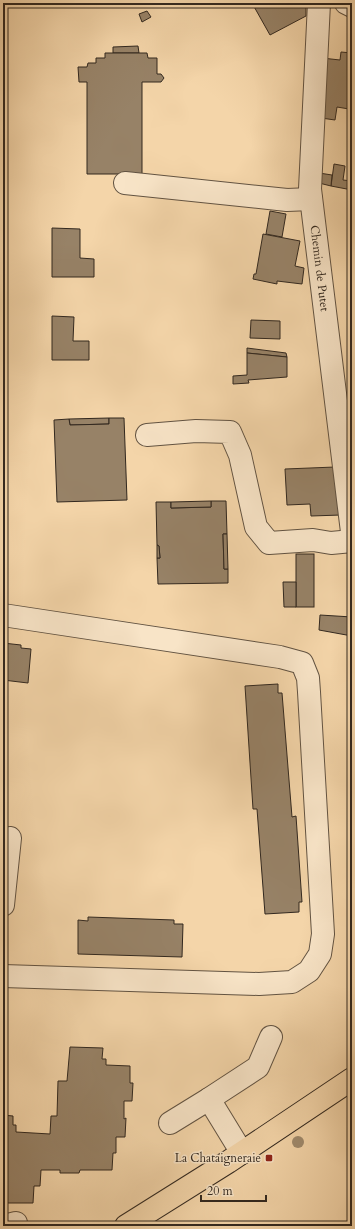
<svg xmlns="http://www.w3.org/2000/svg" width="355" height="1229" font-family="Cardo,serif">
  <rect width="100%" height="100%" fill="#f4d5a9"/>
  <filter id="stains"><feTurbulence type="fractalNoise" baseFrequency=".005" numOctaves="4"/><feColorMatrix values="0 0 0 0 .2 0 0 0 0 .09 0 0 0 0 .02 0 0 0 .5 -.17"/></filter>
  <radialGradient id="worn" r=".72"><stop offset=".6" stop-color="#630" stop-opacity="0"/><stop offset="1" stop-color="#630" stop-opacity=".3"/></radialGradient>
  <g fill="#978267" stroke="#32281f">
    <polygon points="252,3 306,3 306,16 270,35"/>
    <polygon points="147,11 151,17 142,22 139,14"/>
    <polygon points="138,46 139,53 113,53 113,47"/>
    <polygon points="341,52 352,53 352,96 350,95 349,109 337,107 335,120 321,118 322,58 340,60"/>
    <polygon points="105,53 147,53 148,58 157,58 157,74 161,74 164,78 161,82 142,82 142,174 87,174 87,82 79,82 78,67 87,67 88,63 96,63 96,58 105,58"/>
    <polygon points="334,164 345,166 343,180 352,181 352,190 331,186"/>
    <polygon points="319,173 332,175 331,186 319,183"/>
    <polygon points="270,211 286,214 282,237 266,234"/>
    <polygon points="52,228 80,229 80,258 94,259 94,277 52,277"/>
    <polygon points="263,234 300,241 295,266 304,268 302,284 277,281 277,284 253,279 254,274 256,274"/>
    <polygon points="52,316 74,317 73,341 89,341 89,360 52,360"/>
    <polygon points="251,320 280,321 280,339 250,338"/>
    <polygon points="247,348 286,353 287,357 247,353"/>
    <polygon points="247,353 287,357 287,377 248,380 249,383 233,384 233,376 247,375"/>
    <polygon points="109,418 109,424 70,425 69,419"/>
    <polygon points="109,418 124,418 127,500 57,502 54,420 69,419 70,425 109,424"/>
    <polygon points="335,467 341,515 311,516 310,504 287,505 285,469"/>
    <polygon points="211,501 226,501 227,534 223,534 224,569 228,569 228,583 158,584 157,558 160,558 159,546 157,545 156,502 171,502 171,508 211,507"/>
    <polygon points="211,501 211,507 171,508 171,502"/>
    <polygon points="223,534 227,534 228,569 224,569"/>
    <polygon points="157,545 159,546 160,558 157,558"/>
    <rect x="296" y="554" width="18" height="53"/>
    <polygon points="283,582 296,582 296,607 284,607"/>
    <polygon points="320,615 352,617 352,636 319,630"/>
    <polygon points="3,643 21,645 21,648 31,649 28,683 3,680"/>
    <polygon points="278,684 278,693 282,693 292,817 296,816 302,902 299,902 299,912 265,914 257,809 253,809 245,686"/>
    <polygon points="88,917 174,920 174,924 183,924 182,957 78,954 78,920 88,921"/>
    <polygon points="70,1047 103,1048 102,1059 106,1059 106,1065 130,1066 130,1083 133,1083 132,1101 124,1101 124,1119 126,1118 125,1137 116,1137 116,1153 113,1153 112,1170 80,1170 79,1173 60,1173 60,1170 41,1170 40,1186 34,1186 33,1203 3,1203 3,1115 13,1116 13,1125 16,1125 16,1132 50,1134 51,1116 57,1116 58,1081 67,1081"/>
  </g>
  <g fill="none" stroke-linecap="round" stroke-linejoin="round">
    <g stroke="#625342" stroke-width="24">
      <g id="minor">
        <path id="s1" d="M319,3L310,189L352,532"/>
        <polyline points="346,3 352,6"/>
        <polyline points="125,183 287,200 311,199"/>
        <polyline points="147,435 196,431 230,432 240,455 256,527 269,543 313,540 331,543 352,541"/>
        <polyline points="3,615 280,657 302,663 308,678 309,692 323,934 320,954 309,971 292,982 259,984 3,976"/>
        <polyline points="3,905 10,838"/>
        <polyline points="170,1123 209,1099"/>
        <polyline points="242,1153 209,1099 258,1067 271,1037"/>
        <polyline points="4,1226 16,1223"/>
      </g>
    </g>
    <g stroke="#32281f" stroke-width="24">
      <polyline id="major" points="126,1226 228,1162 352,1079"/>
    </g>
    <use href="#minor" stroke="#f8e4c7" stroke-width="22"/>
    <use href="#major" stroke="#f4d5a9" stroke-width="22"/>
  </g>
  <circle fill="#9f8a6d" cx="298" cy="1142" r="6"/>
  <rect fill="#8f2418" stroke="#f8e4c7" stroke-width="1.5" x="265" y="1154" width="8" height="8" rx="2"/>
  <g text-anchor="middle" dominant-baseline="central" stroke-width="3" stroke-linejoin="round" paint-order="stroke">
    <g font-size="12" fill="#32281f" stroke="#f8e4c7">
      <text stroke="none"><textPath href="#s1" startOffset="266">Chemin de Putet</textPath></text>
    </g>
    <g font-size="12" fill="#32281f" stroke="#f8e4c7" text-anchor="end">
      <text x="261" y="1158">La Chataigneraie</text>
    </g>
  </g>
  <rect width="355" height="1229" fill="none" stroke="#f4d5a9" stroke-width="16"/>
  <rect x="4" y="4" width="347" height="1221" fill="none" stroke="#32281f" stroke-width="2"/>
  <rect x="8" y="8" width="339" height="1213" fill="none" stroke="#32281f"/>
  <path d="M201 1195v6h65v-6" fill="none" stroke="#32281f" stroke-width="2"/>
  <text x="207" y="1195" font-size="12" fill="#32281f" stroke="#f8e4c7" stroke-width="3" paint-order="stroke">20 m</text>
  <rect width="100%" height="100%" filter="url(#stains)"/>
  <rect width="100%" height="100%" fill="url(#worn)"/>
</svg>
